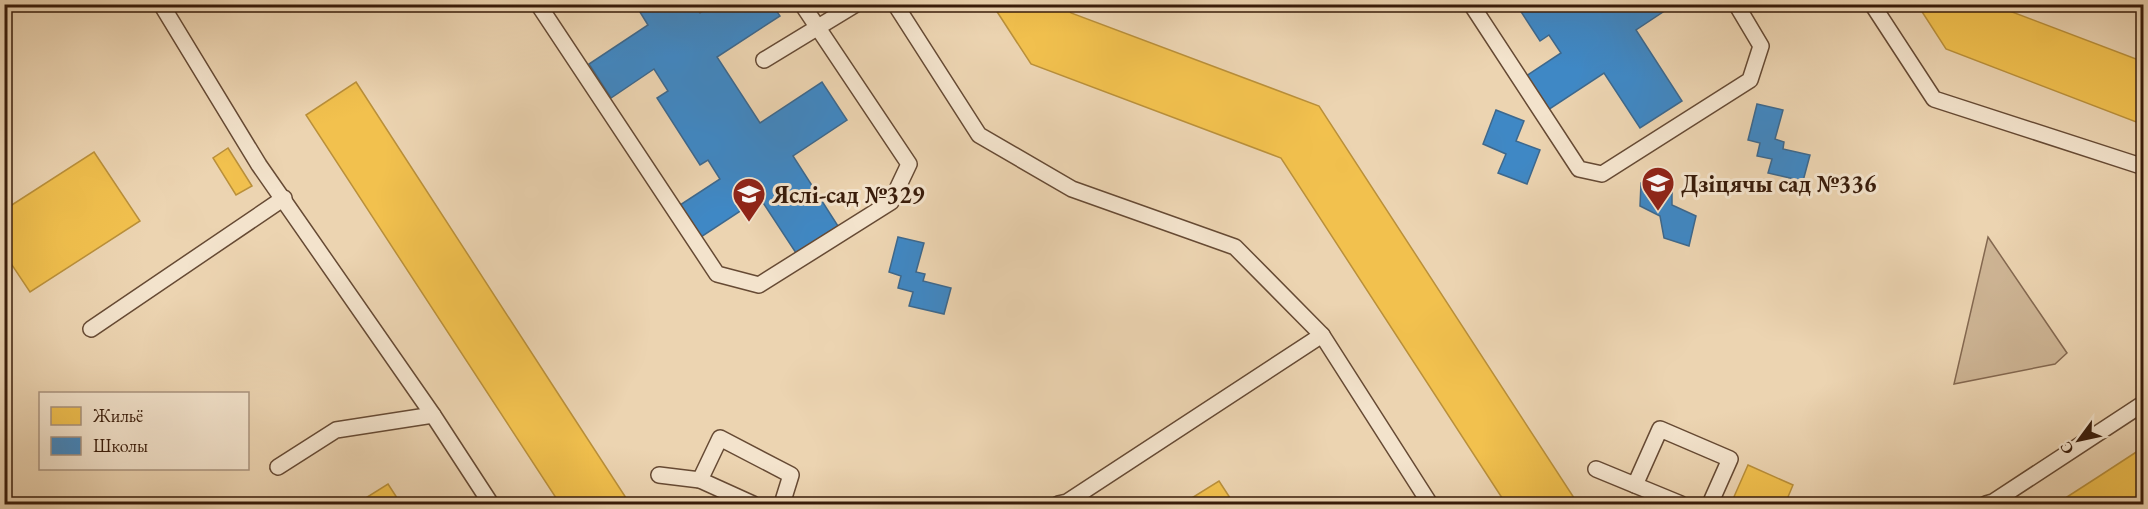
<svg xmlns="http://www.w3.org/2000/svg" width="2148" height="509" font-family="'EB Garamond',serif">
  <rect width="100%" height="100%" fill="#ecd4b1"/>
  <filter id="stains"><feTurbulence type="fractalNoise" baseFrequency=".00333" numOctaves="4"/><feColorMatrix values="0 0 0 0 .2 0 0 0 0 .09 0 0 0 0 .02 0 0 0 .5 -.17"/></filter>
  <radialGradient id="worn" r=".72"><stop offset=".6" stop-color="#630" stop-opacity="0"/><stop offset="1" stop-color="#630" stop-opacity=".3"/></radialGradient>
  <polygon fill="#ceb595" stroke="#846850" stroke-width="1.5" points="1988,237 2067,353 2055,364 1954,384"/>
  <g fill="#f2c14e" stroke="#ba903a" stroke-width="1.5">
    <polygon points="992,4 1065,4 1071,13 1319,106 1578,504 1506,504 1281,158 1031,64"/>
    <polygon points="1917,4 1991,4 2144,62 2144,125 1946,49"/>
    <polygon points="356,82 557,392 630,504 560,504 306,115"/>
    <polygon points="228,148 252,186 236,195 213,158"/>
    <polygon points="94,152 140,221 30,292 4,253 4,210"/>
    <polygon points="2144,447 2144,504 2056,504 2098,477"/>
    <polygon points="1748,465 1793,485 1785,504 1745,504 1733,499"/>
    <polygon points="1219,481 1234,504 1182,504"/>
    <polygon points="388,484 401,504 356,504"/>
  </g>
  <g fill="#3f88c5" stroke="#3d688d" stroke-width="1.5">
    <polygon points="635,4 694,4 700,13 713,4 772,4 780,16 717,57 760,123 822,82 847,120 793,156 838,226 796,253 760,198 701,237 680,205 720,179 708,160 700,165 657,98 668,91 654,69 611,98 589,64 648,25"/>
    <polygon points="1516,4 1675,4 1636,30 1682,101 1640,128 1604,73 1545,112 1523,78 1561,53 1549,35 1540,41"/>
    <polygon points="1757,104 1783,110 1775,139 1784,142 1783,149 1810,155 1803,181 1768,173 1772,159 1757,156 1760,143 1748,140"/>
    <polygon points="1496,110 1524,121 1516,141 1540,150 1527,184 1498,173 1506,154 1483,144"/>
    <polygon points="1641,183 1672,186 1672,205 1696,216 1689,246 1664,238 1660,216 1640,206"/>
    <polygon points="898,237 924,243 916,272 925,274 923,281 951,288 944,314 909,306 913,292 898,288 901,276 889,272"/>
  </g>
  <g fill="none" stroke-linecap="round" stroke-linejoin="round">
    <g stroke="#664a34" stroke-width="18">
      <g id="service">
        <polyline points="161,4 259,165 433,415 491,504"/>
        <polyline points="538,4 717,274 759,285 891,202 909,164 802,4"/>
        <polyline points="895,4 979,135 1072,189 1235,247 1322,335 1430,504"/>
        <polyline points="1471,4 1579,169 1602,174 1750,80 1761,46 1736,4"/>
        <polyline points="1872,4 1934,99 2144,167"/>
        <polyline points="764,60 856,4"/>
        <polyline points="91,329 284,198"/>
        <polyline points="278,467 336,430 433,415"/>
        <polyline points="1596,469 1681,504"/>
        <polyline points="659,475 700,480 753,504"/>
        <polyline points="700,480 720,438 791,475 782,504"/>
        <polyline points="1635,485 1660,429 1730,459 1710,504"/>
        <polyline points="1058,504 1067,502 1322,335"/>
        <polyline points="1986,504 1993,502 2144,403"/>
      </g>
    </g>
    <use href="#service" stroke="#f3e3cc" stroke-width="15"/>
  </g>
  <defs>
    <g id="school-pin" transform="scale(1.725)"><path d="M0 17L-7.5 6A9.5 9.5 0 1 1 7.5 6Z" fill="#8f2418" stroke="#f3e3cc"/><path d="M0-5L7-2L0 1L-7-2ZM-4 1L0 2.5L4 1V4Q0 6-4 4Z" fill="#fff"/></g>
  </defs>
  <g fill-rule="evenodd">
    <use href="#school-pin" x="1658" y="183"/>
    <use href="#school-pin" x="749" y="194"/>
  </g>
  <g text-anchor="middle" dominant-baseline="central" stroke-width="6" stroke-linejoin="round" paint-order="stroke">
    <g font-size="24" font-weight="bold" fill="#391c0a" stroke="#f3e3cc" text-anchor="start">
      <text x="1681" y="183">Дзіцячы сад №336</text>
      <text x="772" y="194">Яслі-сад №329</text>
    </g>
  </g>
  <rect width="2148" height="509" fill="none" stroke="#ecd4b1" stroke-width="24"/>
  <rect x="6" y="6" width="2136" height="497" fill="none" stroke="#391c0a" stroke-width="3"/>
  <rect x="12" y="12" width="2124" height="485" fill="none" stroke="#391c0a" stroke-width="1.5"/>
  <rect x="39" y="392" width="210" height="78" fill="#f3e3cc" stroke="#a9937e" stroke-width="1.5"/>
  <rect x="51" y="407" width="30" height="18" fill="#f2c14e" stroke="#a9937e" stroke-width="1.5"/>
  <text x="93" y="422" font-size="18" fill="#391c0a">Жильё</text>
  <rect x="51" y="437" width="30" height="18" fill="#3f88c5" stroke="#a9937e" stroke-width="1.5"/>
  <text x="93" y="452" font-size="18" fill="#391c0a">Школы</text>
  <g transform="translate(2079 440) rotate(237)" stroke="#f3e3cc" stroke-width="4.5" paint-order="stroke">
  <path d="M0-4.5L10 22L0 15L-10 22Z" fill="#391c0a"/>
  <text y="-9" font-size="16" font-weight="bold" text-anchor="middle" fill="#391c0a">С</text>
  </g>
  <rect width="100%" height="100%" filter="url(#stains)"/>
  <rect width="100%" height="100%" fill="url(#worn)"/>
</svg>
